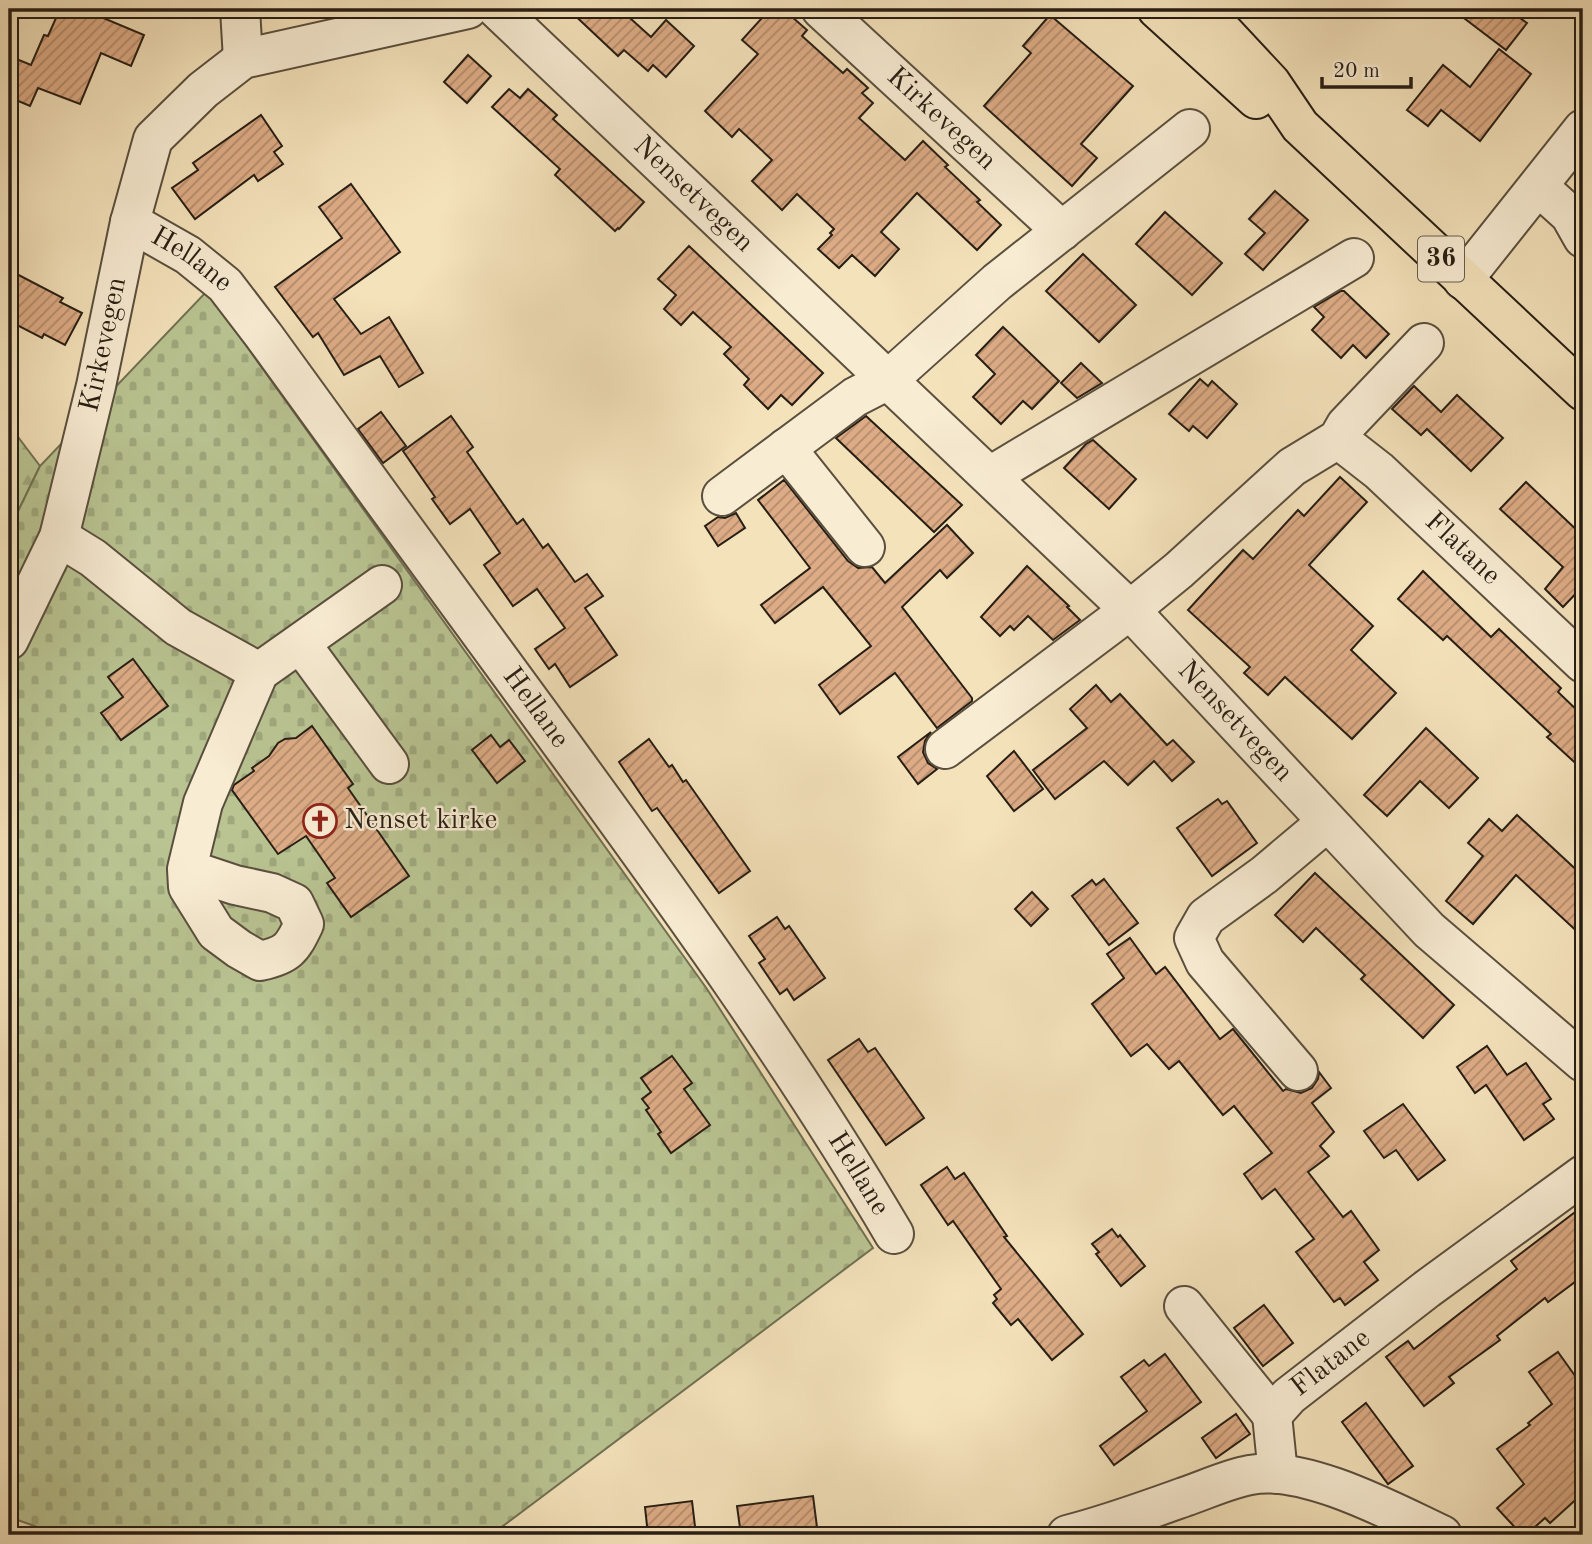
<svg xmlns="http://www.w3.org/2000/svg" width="1592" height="1544" font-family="'Old Standard TT',serif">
  <defs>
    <pattern id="forest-firs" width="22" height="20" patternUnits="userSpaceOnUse" patternTransform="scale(1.75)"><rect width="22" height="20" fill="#b9c492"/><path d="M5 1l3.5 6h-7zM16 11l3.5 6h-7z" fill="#9fa87d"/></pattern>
    <pattern id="cemetery-stones" width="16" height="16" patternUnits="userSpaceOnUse" patternTransform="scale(1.75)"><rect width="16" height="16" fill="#b9c492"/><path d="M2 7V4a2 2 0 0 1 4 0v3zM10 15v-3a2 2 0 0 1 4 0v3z" fill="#9fa87d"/></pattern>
    <pattern id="building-hatch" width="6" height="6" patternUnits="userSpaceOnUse" patternTransform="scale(1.75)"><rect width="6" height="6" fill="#ddac86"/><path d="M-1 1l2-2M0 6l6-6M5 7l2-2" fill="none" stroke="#b38b6c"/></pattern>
  </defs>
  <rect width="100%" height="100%" fill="#f4e2bb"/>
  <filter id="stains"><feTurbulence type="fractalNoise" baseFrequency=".00286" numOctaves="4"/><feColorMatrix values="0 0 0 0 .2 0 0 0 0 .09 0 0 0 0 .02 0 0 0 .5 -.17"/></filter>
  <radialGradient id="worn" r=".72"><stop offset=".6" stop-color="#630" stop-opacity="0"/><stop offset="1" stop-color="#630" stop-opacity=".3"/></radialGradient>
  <polygon fill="url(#forest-firs)" stroke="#707153" stroke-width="2" points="9,425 40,466 9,530"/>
  <polygon fill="url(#cemetery-stones)" stroke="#707153" stroke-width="2" points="207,291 707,989 873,1248 491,1535 60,1535 9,1517 9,530 40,466"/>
  <g fill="url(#building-hatch)" stroke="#271e14" stroke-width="2">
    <polygon points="60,9 82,9 144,35 131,66 101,53 80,104 38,88 30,106 9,97 9,56 31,65 44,35 48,36"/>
    <polygon points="568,9 620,9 651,37 666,20 694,46 666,77 653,65 648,71 624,50 618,56"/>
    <polygon points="770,9 783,9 807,30 802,36 843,73 847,69 868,88 862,93 873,103 859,118 905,160 923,141 948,165 945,167 980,200 977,202 1001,225 977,250 917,193 881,232 899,249 875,276 852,255 839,268 818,249 832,235 830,233 834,229 797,194 782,210 752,181 772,160 739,129 732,137 705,111 758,54 742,40"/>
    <polygon points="1452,9 1507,9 1527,23 1506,50"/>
    <polygon points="1050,15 1133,86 1081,144 1097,158 1072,186 984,106 1031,53 1023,46"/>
    <polygon points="1499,49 1531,74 1480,141 1441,110 1428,126 1407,110 1443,65 1470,87"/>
    <polygon points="468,55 491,76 467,103 444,82"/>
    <polygon points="509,89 520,98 528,89 557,115 553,119 644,202 619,229 618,228 615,231 555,175 560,169 492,107"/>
    <polygon points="261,115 282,146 274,152 283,164 258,181 254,175 195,219 172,188 198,170 193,163"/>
    <polygon points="351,184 400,252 334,299 361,334 389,317 423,373 399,387 380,356 344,375 318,333 313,337 275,287 342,238 319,207"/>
    <polygon points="1275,191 1308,220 1263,270 1245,254 1265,233 1249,219"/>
    <polygon points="1165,212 1222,263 1192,295 1136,244"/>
    <polygon points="689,246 823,373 792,405 781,395 768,409 744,385 749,379 724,354 731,347 693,312 681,325 664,309 676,295 658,279"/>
    <polygon points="1083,254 1136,305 1099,342 1046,291"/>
    <polygon points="9,270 63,298 60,302 82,313 65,345 44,334 42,338 9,321"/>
    <polygon points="1341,291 1344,291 1389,334 1366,358 1353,345 1341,358 1312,330 1324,317 1314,307"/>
    <polygon points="1003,327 1059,381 1032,409 1023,401 1001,424 973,397 995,374 976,355"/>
    <polygon points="1081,363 1102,383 1077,398 1061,383"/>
    <polygon points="1200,379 1208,386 1212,381 1237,404 1207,438 1193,426 1189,431 1169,414"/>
    <polygon points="1414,386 1441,412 1457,395 1503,438 1471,471 1427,429 1421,435 1392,409"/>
    <polygon points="381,412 406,446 383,463 358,429"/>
    <polygon points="451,416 473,447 467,452 517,524 523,519 543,548 548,544 575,582 587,574 603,596 585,608 617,655 570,687 555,664 549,669 535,649 565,628 537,589 513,606 484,565 500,553 470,509 450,524 432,499 435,497 403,451"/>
    <polygon points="866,416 962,505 934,532 836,438"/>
    <polygon points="1093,440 1136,479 1109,509 1064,468 1086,444"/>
    <polygon points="1340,477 1367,502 1309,565 1373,626 1351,650 1396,693 1352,739 1285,677 1268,695 1244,673 1250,667 1188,610 1243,550 1253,559 1298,510 1304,516"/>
    <polygon points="784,480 848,561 858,568 872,567 885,583 947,525 973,553 947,578 940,570 902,607 972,698 972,701 937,728 895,673 840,714 819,685 871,646 823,587 775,623 761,605 810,568 758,500"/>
    <polygon points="1526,482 1583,536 1583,586 1563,607 1545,589 1563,567 1500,509"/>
    <polygon points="736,513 745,528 718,546 705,526 718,517 725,518"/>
    <polygon points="1027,566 1069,606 1067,607 1080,620 1053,640 1028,616 1014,630 1010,626 1000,636 981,617"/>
    <polygon points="1423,571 1491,637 1499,629 1561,688 1558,692 1583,716 1583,770 1547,737 1551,734 1447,636 1443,640 1398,599"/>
    <polygon points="133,659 168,706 121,740 101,713 123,697 108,677"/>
    <polygon points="1096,685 1111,702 1120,694 1167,745 1173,740 1194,762 1172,781 1154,761 1128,785 1104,761 1055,799 1033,770 1087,728 1070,709"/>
    <polygon points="312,726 353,784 348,788 409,876 351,917 327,883 335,878 306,836 278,854 232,790 234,785 254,771 252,768 269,756 278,743 285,739 296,738"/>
    <polygon points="1426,728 1478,778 1449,808 1420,781 1387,816 1364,795"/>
    <polygon points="931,732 925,741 923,752 928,763 937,769 918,784 898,757"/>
    <polygon points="491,735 500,747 509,740 525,761 497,783 472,750"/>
    <polygon points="649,739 669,767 672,765 683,782 686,780 750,871 719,893 657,808 652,811 619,762"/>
    <polygon points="1014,751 1043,789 1014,811 987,776"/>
    <polygon points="1218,799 1222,804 1227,801 1257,843 1212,876 1177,828"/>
    <polygon points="1517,815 1583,876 1583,937 1516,875 1473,924 1446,901 1483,856 1468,843 1489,819 1502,831"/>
    <polygon points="1315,873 1454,1005 1423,1038 1361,979 1365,975 1316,928 1303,942 1275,915"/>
    <polygon points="1104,879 1138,923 1109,945 1072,896 1092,880 1096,885"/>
    <polygon points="1032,892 1048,909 1031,926 1015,909"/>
    <polygon points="777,917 785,929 789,926 825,978 794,1000 787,989 780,994 759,963 765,959 749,936"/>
    <polygon points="1130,938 1156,974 1165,967 1220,1039 1233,1029 1283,1091 1286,1089 1301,1093 1312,1088 1318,1079 1319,1072 1331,1088 1312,1103 1334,1132 1320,1146 1329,1156 1308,1172 1343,1217 1351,1211 1379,1250 1364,1262 1378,1280 1345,1305 1340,1298 1334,1302 1296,1252 1314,1239 1275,1189 1262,1199 1244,1174 1272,1153 1234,1106 1223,1115 1179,1061 1169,1069 1147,1044 1131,1056 1092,1004 1124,978 1107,954"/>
    <polygon points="859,1039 868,1052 875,1048 924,1118 886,1145 828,1060"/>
    <polygon points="1487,1046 1507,1075 1526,1063 1551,1099 1543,1104 1554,1119 1524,1140 1486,1085 1475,1093 1457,1067"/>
    <polygon points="672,1056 692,1083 684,1089 710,1125 671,1153 658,1134 661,1132 646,1110 649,1108 642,1099 651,1092 641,1078"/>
    <polygon points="1403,1104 1445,1160 1418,1180 1396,1150 1384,1158 1364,1131"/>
    <polygon points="947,1167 955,1179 964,1173 1007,1236 1004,1237 1083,1334 1052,1360 1018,1319 1011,1325 993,1303 997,1299 994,1295 1001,1289 953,1221 948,1225 921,1185"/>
    <polygon points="1583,1206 1583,1276 1548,1302 1545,1298 1497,1336 1500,1340 1449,1377 1454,1383 1424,1406 1386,1357 1408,1341 1414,1349 1459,1314 1517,1269 1511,1261"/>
    <polygon points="1112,1229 1118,1237 1120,1235 1145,1266 1121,1286 1096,1254 1099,1252 1092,1244"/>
    <polygon points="1264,1305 1293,1343 1263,1366 1234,1328"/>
    <polygon points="1558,1352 1583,1387 1583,1493 1550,1523 1545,1518 1526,1535 1522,1535 1497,1508 1524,1484 1497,1449 1530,1425 1528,1423 1552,1404 1529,1372"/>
    <polygon points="1165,1354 1201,1402 1114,1465 1100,1446 1147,1411 1121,1377 1144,1360 1149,1366"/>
    <polygon points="1366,1403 1413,1466 1388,1484 1342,1422"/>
    <polygon points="1236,1414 1250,1434 1216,1458 1202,1438"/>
    <polygon points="813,1496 818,1535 741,1535 737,1506"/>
    <polygon points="692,1501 696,1535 648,1535 645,1507"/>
  </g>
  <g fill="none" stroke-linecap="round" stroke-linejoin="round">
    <g stroke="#5a4f3e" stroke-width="42">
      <g id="minor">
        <polyline points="240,9 243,59"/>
        <path id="s1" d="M497,9L1130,610L1429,930L1583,1062"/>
        <path id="s2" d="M821,9L1062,231"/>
        <polyline points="1539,187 1570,215 1583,238"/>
        <path id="s3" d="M130,222L188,255L225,285L264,336C363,473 463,610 563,746C679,905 794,1064 894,1234"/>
        <polyline points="1463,280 1583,129"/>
        <path id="s4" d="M1338,439L1379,471L1583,663"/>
        <polyline points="786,448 865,547"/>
        <polyline points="990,476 1354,258"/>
        <polyline points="722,496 855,397 888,380 997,282 1190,129"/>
        <polyline points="59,537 93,558 178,627 259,672"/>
        <path id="s5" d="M9,640L59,537L96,386L130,222L153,139L203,90L243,59L468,9"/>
        <polyline points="301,644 389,764"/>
        <polyline points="945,749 1130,610 1179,570 1292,467 1338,439 1346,425 1424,343"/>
        <path d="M187,869L235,885L272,893L294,903L304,924C292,949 288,955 260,961L239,949L216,932L188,887L187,869L203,803L259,672L382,585"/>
        <polyline points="1298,1071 1205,962 1194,938 1206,917 1264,875 1327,822"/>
        <polyline points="1184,1306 1272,1415"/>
        <path id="s6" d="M1278,1474L1272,1415L1289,1396L1427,1289L1583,1175"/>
        <path d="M1067,1535C1107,1525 1145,1511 1184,1497C1205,1490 1228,1479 1250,1475C1304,1464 1393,1512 1442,1535"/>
      </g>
    </g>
    <g stroke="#271e14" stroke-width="42">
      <g id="highway">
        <polyline points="1157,9 1256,99"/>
        <polyline points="1202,9 1271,83 1300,126 1583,391"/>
      </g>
    </g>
    <use href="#minor" stroke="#f8ecd3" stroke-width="38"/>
    <use href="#highway" stroke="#f4e2bb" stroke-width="38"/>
  </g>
  <defs>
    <g id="church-ring" transform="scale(1.75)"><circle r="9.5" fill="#f8ecd3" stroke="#8f2418" stroke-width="1.5"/><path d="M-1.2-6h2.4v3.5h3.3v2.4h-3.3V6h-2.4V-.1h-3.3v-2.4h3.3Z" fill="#8f2418"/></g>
  </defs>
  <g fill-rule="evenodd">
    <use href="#church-ring" x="320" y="821"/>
  </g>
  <g text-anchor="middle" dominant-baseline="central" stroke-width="5" stroke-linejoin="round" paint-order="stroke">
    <rect fill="#f8ecd3" stroke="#665c4d" stroke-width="2" x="1418" y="236.5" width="46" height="45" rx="5"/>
    <g font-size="26" font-weight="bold" fill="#271e14">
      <text x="1441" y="259">36</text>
    </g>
    <g font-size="28" fill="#271e14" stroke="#f8ecd3">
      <text stroke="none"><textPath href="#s2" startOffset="163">Kirkevegen</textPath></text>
      <text stroke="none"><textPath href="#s1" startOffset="270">Nensetvegen</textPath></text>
      <text stroke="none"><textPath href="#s3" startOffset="72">Hellane</textPath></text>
      <text stroke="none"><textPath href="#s5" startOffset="312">Kirkevegen</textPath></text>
      <text stroke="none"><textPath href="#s4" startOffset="166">Flatane</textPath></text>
      <text stroke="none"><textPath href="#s3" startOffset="639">Hellane</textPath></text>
      <text stroke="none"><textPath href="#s1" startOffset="1026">Nensetvegen</textPath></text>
      <text stroke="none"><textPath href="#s3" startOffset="1206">Hellane</textPath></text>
      <text stroke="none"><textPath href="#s6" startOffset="138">Flatane</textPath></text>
    </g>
    <g font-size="28" fill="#271e14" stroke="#f8ecd3" text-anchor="start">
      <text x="344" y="821">Nenset kirke</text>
    </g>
  </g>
  <rect width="1592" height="1544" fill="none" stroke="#f4e2bb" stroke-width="35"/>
  <rect x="10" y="10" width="1571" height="1523" fill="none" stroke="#271e14" stroke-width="3.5"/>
  <rect x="18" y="18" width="1557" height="1509" fill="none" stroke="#271e14" stroke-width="2"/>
  <path d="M1322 77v10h89v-10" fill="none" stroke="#271e14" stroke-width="3.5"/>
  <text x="1333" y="77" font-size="21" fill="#271e14" stroke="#f8ecd3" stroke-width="5" paint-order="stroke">20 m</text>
  <rect width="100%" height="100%" filter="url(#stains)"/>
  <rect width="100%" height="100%" fill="url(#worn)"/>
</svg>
